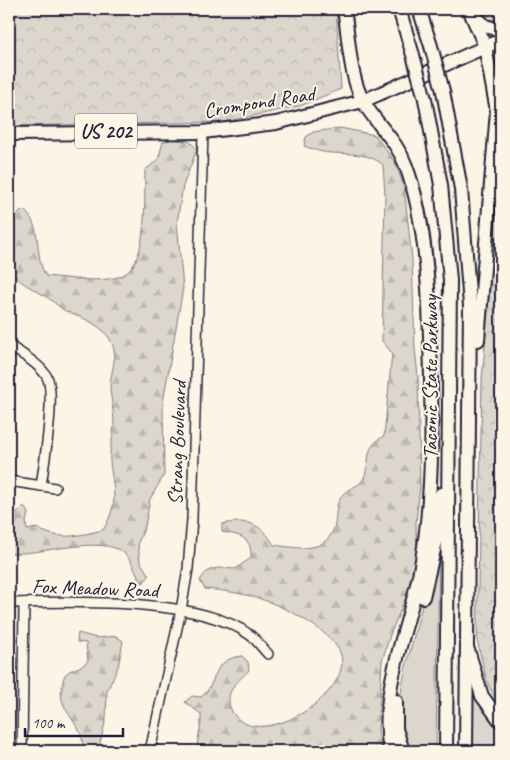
<svg xmlns="http://www.w3.org/2000/svg" width="510" height="760" font-family="Caveat,sans-serif">
  <defs>
    <pattern id="forest-firs" width="22" height="20" patternUnits="userSpaceOnUse" patternTransform="scale(1.25)"><rect width="22" height="20" fill="#dcd6cc"/><path d="M5 1l3.5 6h-7zM16 11l3.5 6h-7z" fill="#bcb7b0"/></pattern>
    <pattern id="park-crowns" width="20" height="18" patternUnits="userSpaceOnUse" patternTransform="scale(1.25)"><rect width="20" height="18" fill="#dcd6cc"/><path d="M2 6a3 3 0 1 1 6 0M12 15a3 3 0 1 1 6 0" fill="none" stroke="#bcb7b0"/></pattern>
  </defs>
  <rect width="100%" height="100%" fill="#fcf5e5"/>
  <filter id="ink" filterUnits="userSpaceOnUse"><feTurbulence type="fractalNoise" baseFrequency=".02" numOctaves="2"/><feDisplacementMap in="SourceGraphic" scale="10" xChannelSelector="R" yChannelSelector="G"/><feConvolveMatrix kernelMatrix="1 2 1 2 8 2 1 2 1" color-interpolation-filters="sRGB"/></filter>
  <g filter="url(#ink)">
    <g fill="#dcd6cc" stroke="#7f7c84">
      <polygon points="439,552 436,751 409,751 399,731 398,709 405,670 436,553"/>
      <polygon points="475,693 501,725 501,751 473,751 472,695"/>
    </g>
    <g fill="url(#forest-firs)" stroke="#7f7c84">
      <polygon points="475,9 501,9 501,18 487,21"/>
      <path d="M340,128L375,135L395,162L404,187L412,259L415,349L418,376L420,487L416,522L417,556L412,583L390,635L382,661L378,732L382,751H197C197,738 202,727 201,714L185,702L192,696L201,697C219,684 209,660 242,656L248,662L249,670C238,682 225,690 230,707C250,760 361,692 339,650C331,636 315,626 302,618C270,599 242,592 205,589L200,581C208,565 219,568 235,569L251,558C252,537 240,535 222,532V524C248,519 261,523 274,545C298,548 328,555 335,524C336,516 336,505 340,498C346,487 362,488 365,475C371,456 364,448 384,436L392,353L382,341L385,195L383,165C368,151 343,155 323,152C317,151 310,148 304,146L306,137L313,132Z"/>
      <path d="M171,139L189,141L197,149L183,186L177,222L183,288L163,402L164,475L150,499L145,526L138,543L140,561L149,576L143,583C135,574 134,562 124,553C102,534 38,556 9,553V534L17,522V513L24,506L28,513L26,522L27,530L36,528C61,541 76,536 103,530C108,523 111,514 113,506C116,492 111,475 110,461C109,448 114,435 114,423C114,410 110,397 110,385C111,372 118,356 112,343C104,326 86,319 70,313C61,310 54,301 45,296C13,277 8,279 9,238C9,225 12,216 24,210C44,228 33,255 46,276C67,278 104,284 123,275C149,263 144,196 145,170L158,160L163,142Z"/>
      <path d="M78,633L97,638L116,636L123,641L118,667L107,691L106,719L98,751H82C88,726 56,712 62,687C63,683 63,678 65,675C70,668 81,669 88,661L86,643L77,642Z"/>
    </g>
    <g fill="url(#park-crowns)" stroke="#7f7c84">
      <polygon points="9,9 336,9 341,89 300,106 224,122 9,126"/>
      <polygon points="501,157 501,710 487,682 477,640 482,380"/>
    </g>
    <g fill="none" stroke-linecap="round" stroke-linejoin="round">
      <g stroke="#22223b" stroke-width="12">
        <g id="minor">
          <path d="M9,345C21,354 40,364 47,377C56,394 44,464 41,486"/>
          <polyline points="9,481 55,488"/>
          <path d="M9,603C72,602 199,597 250,635C257,640 262,648 268,654"/>
          <polyline points="22,751 24,603"/>
          <polyline points="150,751 181,610 188,569 192,519 203,132"/>
        </g>
      </g>
      <g stroke="#22223b" stroke-width="16">
        <g id="highway">
          <path d="M344,9C349,37 349,73 362,99C374,123 396,138 406,166C425,217 429,283 430,337C432,410 434,487 422,560C412,623 378,686 390,751"/>
          <polyline points="399,9 413,55"/>
          <polyline points="419,9 431,46"/>
          <polyline points="469,9 485,46 497,111 478,340"/>
          <polyline points="474,15 485,26 501,30"/>
          <polyline points="443,91 461,189 470,306 466,751"/>
          <polyline points="425,99 441,185 450,280 446,751"/>
          <polyline points="9,134 203,132 276,123 363,101 501,40"/>
          <polyline points="423,597 437,537 441,494"/>
          <polyline points="468,650 482,696 501,722"/>
          <polyline points="396,701 396,729 403,751"/>
        </g>
      </g>
      <use href="#minor" stroke="#fcf5e5" stroke-width="9"/>
      <use href="#highway" stroke="#fcf5e5" stroke-width="12"/>
      <g stroke="#22223b" stroke-width="16" stroke-linecap="butt">
        <g id="highway-bridge">
          <polyline points="431,46 443,91"/>
          <polyline points="413,55 425,99"/>
        </g>
      </g>
      <use href="#highway-bridge" stroke="#fcf5e5" stroke-width="12"/>
    </g>
  </g>
  <g text-anchor="middle" dominant-baseline="central" stroke-width="4" stroke-linejoin="round" paint-order="stroke">
    <rect fill="#fcf5e5" stroke="#63616e" stroke-width="1" x="75" y="113.5" width="62" height="35" rx="4"/>
    <g font-size="20" font-weight="bold" fill="#22223b">
      <text x="106" y="131">US 202</text>
    </g>
    <g font-size="21" fill="#22223b" stroke="#fcf5e5">
      <text transform="translate(259 102) rotate(-9)">Crompond Road</text>
      <text transform="translate(430 377) rotate(-90)">Taconic State Parkway</text>
      <text transform="translate(177 443) rotate(-88)">Strang Boulevard</text>
      <text transform="translate(95 588) rotate(2)">Fox Meadow Road</text>
    </g>
  </g>
  <rect width="510" height="760" fill="none" stroke="#fcf5e5" stroke-width="30"/>
  <rect x="15" y="15" width="480" height="730" fill="none" stroke="#22223b" stroke-width="2" filter="url(#ink)"/>
  <path d="M25 728v8h98v-8" fill="none" stroke="#22223b" stroke-width="2.5"/>
  <text x="32" y="728" font-size="15" fill="#22223b" stroke="#fcf5e5" stroke-width="4" paint-order="stroke">100 m</text>
</svg>
